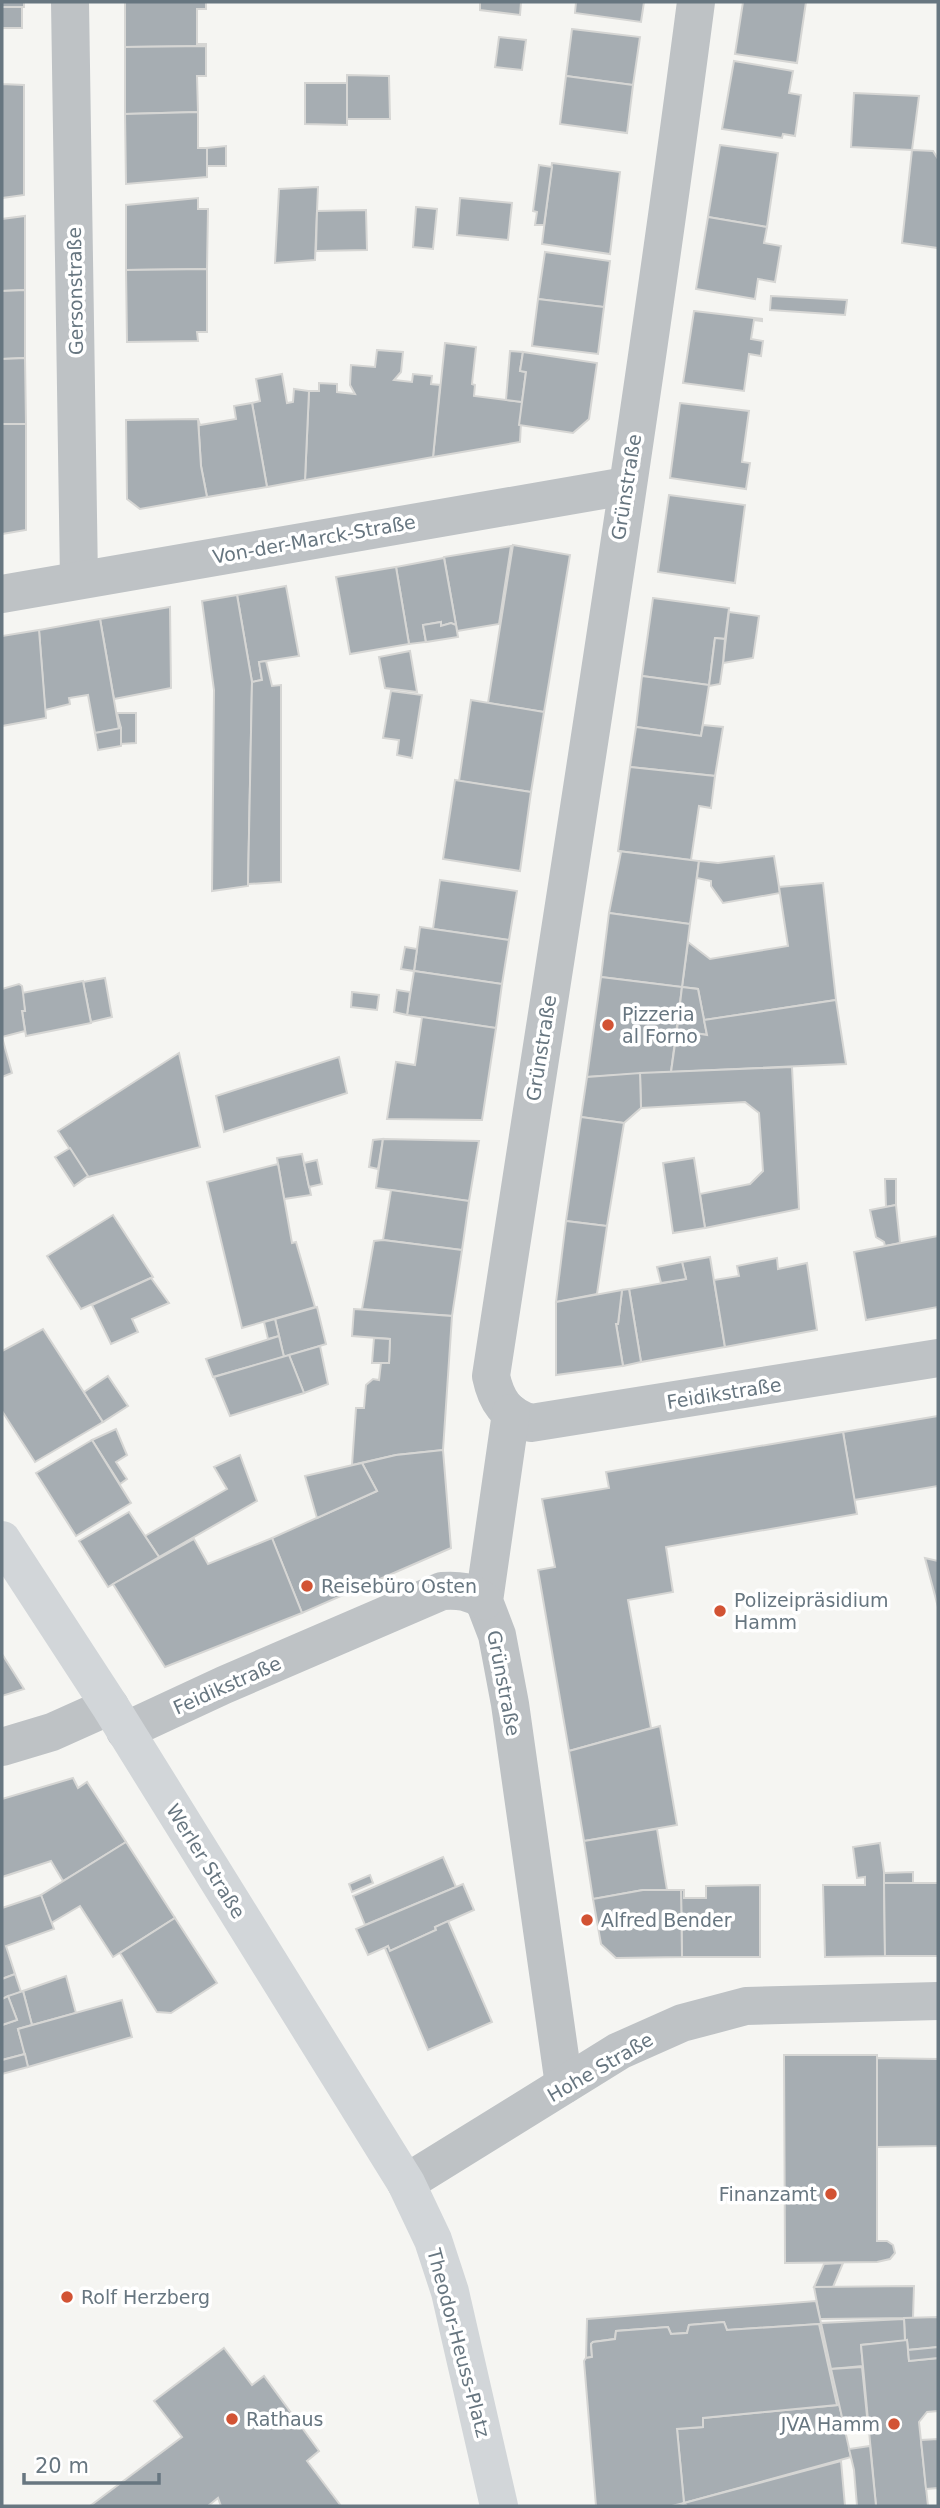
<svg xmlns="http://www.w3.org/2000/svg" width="940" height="2508" font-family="'DejaVu Sans',sans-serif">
  <rect width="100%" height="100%" fill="#f5f5f2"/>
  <g fill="#a6adb2" stroke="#d6d6d4" stroke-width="2">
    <rect x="2" y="2" width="22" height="5"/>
    <polygon points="125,2 206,2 206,9 197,9 197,44 206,44 206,46 125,47"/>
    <polygon points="480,2 521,2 520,15 480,10"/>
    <polygon points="576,2 644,2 641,22 575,13"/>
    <polygon points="743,2 806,2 797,63 735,54"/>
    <rect x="2" y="7" width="20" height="21"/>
    <polygon points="572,29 640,37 633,85 566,76"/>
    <polygon points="499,37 526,40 522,70 495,67"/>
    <polygon points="206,46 206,76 197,76 198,112 125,114 125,47"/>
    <polygon points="734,61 793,71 789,93 801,95 795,136 783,134 782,138 722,129"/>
    <polygon points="347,75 389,76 390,119 347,119"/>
    <polygon points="566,76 633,85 627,133 560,124"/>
    <polygon points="2,77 2,84 24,85 24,195 2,198"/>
    <polygon points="305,83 347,83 347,125 305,124"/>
    <polygon points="854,93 919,96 912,150 851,147"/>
    <polygon points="198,112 198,148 207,148 207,177 126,184 125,114"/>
    <polygon points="720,145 778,153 767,227 708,217"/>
    <polygon points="226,146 226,166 207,166 207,148"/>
    <polygon points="912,150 933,151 938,159 938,248 902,243"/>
    <polygon points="552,163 620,172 610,254 542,244"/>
    <polygon points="539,165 552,167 544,225 535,225 537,212 533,211"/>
    <polygon points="318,187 315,260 275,263 279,189"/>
    <polygon points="198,198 198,209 208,209 207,269 126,270 126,205"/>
    <polygon points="460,198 512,203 508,240 457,235"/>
    <polygon points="416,207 437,209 433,249 413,247"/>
    <polygon points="366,210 367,250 316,251 317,211"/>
    <polygon points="25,216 25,290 2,291 2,219"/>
    <polygon points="708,217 767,227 764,243 781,246 775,282 758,279 755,299 696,289"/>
    <polygon points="545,252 610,261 604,307 538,299"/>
    <polygon points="207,269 207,332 197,332 198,341 127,342 126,270"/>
    <polygon points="25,290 25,358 2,359 2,291"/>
    <polygon points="771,296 847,300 845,315 770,310"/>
    <polygon points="538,299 604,307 598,354 532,346"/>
    <polygon points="694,311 762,319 762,321 754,320 751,339 763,341 761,356 749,354 744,391 683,383"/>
    <polygon points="445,343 476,347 472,384 475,385 474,396 522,402 520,442 433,457"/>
    <polygon points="377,350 403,352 401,372 394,380 412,382 413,374 432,376 431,384 440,385 433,457 305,480 309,391 319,391 319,383 337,384 337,392 355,394 350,385 351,365 375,367"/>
    <polygon points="510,351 523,352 520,371 526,372 522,402 506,400"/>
    <polygon points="523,352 597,363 589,419 573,433 519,425 526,372 520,371"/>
    <polygon points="25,358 26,424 2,424 2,359"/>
    <polygon points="282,374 287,403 293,402 294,389 309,391 305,480 267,487 252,403 260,401 256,379"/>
    <polygon points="252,403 267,487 207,497 201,466 198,419 200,425 236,419 234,406"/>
    <polygon points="680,403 749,411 742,462 750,463 746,489 670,478"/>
    <polygon points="198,419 201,466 207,497 140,509 127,499 126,420"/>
    <polygon points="2,424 26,424 26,530 2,534"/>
    <polygon points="669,495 745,505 735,583 658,572"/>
    <polygon points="513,545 570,555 544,712 488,703"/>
    <polygon points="511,546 499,624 457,631 444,557"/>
    <polygon points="444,558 456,625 451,623 441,626 441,622 423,625 426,642 409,644 396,567"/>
    <polygon points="396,567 409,644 350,654 336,577"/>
    <polygon points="286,586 299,656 259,662 262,680 252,682 237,595"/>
    <polygon points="237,595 252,682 248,886 212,891 214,690 202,601"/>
    <polygon points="653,598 729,608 725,639 715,638 709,685 642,676"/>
    <polygon points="170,607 171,688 114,699 100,619"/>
    <polygon points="729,612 759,616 753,658 723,663"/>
    <polygon points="100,619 119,729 95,733 88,695 69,698 70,704 45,710 39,630"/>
    <polygon points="441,622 441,626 451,623 456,625 458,637 426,642 423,625"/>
    <polygon points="39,630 46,718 2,726 2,636"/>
    <polygon points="715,638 725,639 723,663 720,684 709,686"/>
    <polygon points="410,651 417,692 385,688 379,657"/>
    <polygon points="266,661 272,686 281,685 281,882 248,884 252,682 262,680 259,662"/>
    <polygon points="642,676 709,685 701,736 636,727"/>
    <polygon points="391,691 422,695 412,758 397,755 399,740 383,738"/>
    <polygon points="471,700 544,712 531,792 459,781"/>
    <polygon points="117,713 136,713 136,743 120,744 121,728"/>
    <polygon points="703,725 723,727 715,776 630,767 636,727 701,736"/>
    <polygon points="121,728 121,746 98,750 95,733"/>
    <polygon points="630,767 715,776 711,808 699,806 691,860 618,851"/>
    <polygon points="455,780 531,792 520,871 443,859"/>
    <polygon points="618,851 699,861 690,924 609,913 621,852"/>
    <polygon points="774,856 780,893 723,903 711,886 711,881 697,878 699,861 718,863"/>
    <polygon points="440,880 517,891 509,940 433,929"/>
    <polygon points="823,883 836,1000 704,1020 698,989 682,987 688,942 710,959 788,946 779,887"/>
    <polygon points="609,913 690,924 682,987 601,977"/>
    <polygon points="420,927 509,940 502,984 414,971"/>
    <polygon points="405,947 417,949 414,971 401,969"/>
    <polygon points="414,971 502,984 496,1028 407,1015"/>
    <polygon points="601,977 682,987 671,1072 587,1077"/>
    <polygon points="105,978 112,1017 91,1022 83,982"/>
    <polygon points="83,981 91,1023 26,1036 22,1011 25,1011 22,993"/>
    <polygon points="19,984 22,986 23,993 25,1011 22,1011 25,1031 2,1037 2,989"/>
    <polygon points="682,987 698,989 707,1035 677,1030"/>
    <polygon points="397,990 410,992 407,1015 394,1012"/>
    <polygon points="352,992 379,995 377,1010 351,1007"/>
    <polygon points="836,1000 846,1064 671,1072 677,1030 707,1035 704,1020"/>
    <polygon points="422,1017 496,1028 482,1120 387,1119 396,1062 415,1065"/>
    <polygon points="2,1037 12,1073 2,1077"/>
    <polygon points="179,1053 200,1147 88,1177 58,1131"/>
    <polygon points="339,1057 347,1093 224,1132 216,1096"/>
    <polygon points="792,1067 799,1209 705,1228 700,1194 750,1184 763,1171 759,1113 745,1102 641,1108 640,1073"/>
    <polygon points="640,1073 641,1108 624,1123 581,1117 587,1077"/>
    <polygon points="581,1117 624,1123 607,1226 566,1221"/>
    <polygon points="383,1139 378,1169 369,1167 373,1140"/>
    <polygon points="383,1139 479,1141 469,1201 376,1188"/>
    <polygon points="70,1148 88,1176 74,1186 55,1157"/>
    <polygon points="302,1154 311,1195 284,1199 277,1158"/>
    <polygon points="694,1158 705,1228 673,1233 663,1163"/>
    <polygon points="317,1160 322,1184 309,1187 304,1163"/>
    <polygon points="278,1164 292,1243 296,1242 315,1307 242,1328 207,1182"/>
    <polygon points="885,1179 896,1179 896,1205 886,1207"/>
    <polygon points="391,1190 469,1201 462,1250 383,1240"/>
    <polygon points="896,1205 900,1243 885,1246 884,1242 876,1237 870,1210"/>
    <polygon points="113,1215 153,1277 81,1309 47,1256"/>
    <polygon points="566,1221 607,1226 597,1294 556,1302"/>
    <polygon points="938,1236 938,1307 866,1320 854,1252"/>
    <polygon points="383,1240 462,1250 452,1316 362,1309 374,1241"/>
    <polygon points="710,1257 725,1347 641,1362 629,1289 686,1279 682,1262"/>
    <polygon points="777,1258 778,1269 807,1263 817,1330 725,1347 714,1280 739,1276 737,1266"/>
    <polygon points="682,1262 686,1279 661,1283 657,1267"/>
    <polygon points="151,1278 169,1303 132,1319 138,1332 111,1344 92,1305"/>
    <polygon points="629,1289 641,1362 623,1366 616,1324 618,1324 622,1290"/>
    <polygon points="622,1290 618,1324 616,1324 623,1366 556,1375 556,1302"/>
    <polygon points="317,1307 326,1344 284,1357 275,1319"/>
    <polygon points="354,1309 452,1316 443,1450 396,1455 352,1465 356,1408 364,1408 366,1385 373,1379 379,1380 381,1363 389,1363 390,1339 352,1336"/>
    <polygon points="275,1319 279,1336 268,1339 264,1322"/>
    <polygon points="43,1329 103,1422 35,1462 2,1411 2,1351"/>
    <polygon points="279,1336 284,1357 213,1377 206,1359"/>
    <polygon points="374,1338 390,1339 389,1363 372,1363"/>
    <polygon points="320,1346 328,1384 304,1393 289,1355"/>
    <polygon points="289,1355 304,1393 230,1416 214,1377"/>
    <polygon points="108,1376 128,1406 103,1422 84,1392"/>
    <polygon points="938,1416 938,1486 854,1500 843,1432"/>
    <polygon points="116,1429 127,1455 116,1462 127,1479 120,1484 92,1440"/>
    <polygon points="843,1432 857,1514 666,1547 673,1592 628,1600 651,1728 569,1751 538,1570 555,1567 542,1499 609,1488 606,1472"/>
    <polygon points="92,1440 131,1503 76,1536 36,1473"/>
    <polygon points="443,1450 451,1548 302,1613 272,1538 377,1491 362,1463 396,1455"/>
    <polygon points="240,1455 257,1501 159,1557 145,1536 227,1489 214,1467"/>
    <polygon points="362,1463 377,1491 317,1518 305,1476"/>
    <polygon points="129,1512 159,1557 108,1587 79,1541"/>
    <polygon points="272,1538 302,1613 165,1667 113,1584 194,1539 208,1564"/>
    <polygon points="925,1558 938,1561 938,1607"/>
    <polygon points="2,1654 24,1689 2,1696"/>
    <polygon points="660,1726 677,1825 584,1841 569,1751"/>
    <polygon points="73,1778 78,1788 87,1782 126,1842 63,1881 51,1861 2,1877 2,1799"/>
    <polygon points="657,1829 667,1890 643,1890 593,1899 584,1841"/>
    <polygon points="126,1842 175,1918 113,1957 80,1906 51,1923 41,1895"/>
    <polygon points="880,1843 884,1872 885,1956 825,1957 823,1885 865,1885 865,1877 857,1878 853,1847"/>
    <polygon points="443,1857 456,1887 365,1925 353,1896"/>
    <polygon points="913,1872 913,1883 884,1883 884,1873"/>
    <polygon points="370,1875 373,1883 352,1892 349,1884"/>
    <polygon points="884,1883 938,1883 938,1956 885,1956"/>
    <polygon points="463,1884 474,1910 435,1927 436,1930 390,1951 388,1946 368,1955 356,1929"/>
    <polygon points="760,1885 760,1957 682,1957 681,1890 684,1890 684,1898 706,1898 706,1886"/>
    <polygon points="643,1890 681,1890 682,1957 616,1958 601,1944 593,1899"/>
    <polygon points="41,1895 54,1929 6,1946 15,1974 2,1979 2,1908"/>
    <polygon points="175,1918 217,1983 171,2013 157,2012 120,1953"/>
    <polygon points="448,1921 492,2022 428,2050 385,1948 388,1946 390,1951 436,1930 435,1927"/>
    <polygon points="15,1974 21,1992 2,1999 2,1979"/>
    <polygon points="66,1976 76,2013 32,2025 23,1991"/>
    <polygon points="23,1991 32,2025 18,2029 25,2054 2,2060 2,2025 17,2020 8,1996"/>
    <polygon points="8,1996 17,2020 2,2025 2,1999"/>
    <polygon points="122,2000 132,2037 28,2067 18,2029"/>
    <polygon points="25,2054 28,2067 2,2074 2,2060"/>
    <polygon points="784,2055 877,2055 877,2241 887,2241 893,2245 895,2253 890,2259 877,2262 785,2263"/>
    <polygon points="877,2058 938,2059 938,2146 877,2147"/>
    <polygon points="843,2263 833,2287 814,2287 824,2264"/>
    <polygon points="914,2286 913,2318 820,2319 814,2287"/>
    <polygon points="816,2301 851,2457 684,2503 677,2429 703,2427 703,2418 837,2405 819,2324 727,2330 724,2322 689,2325 687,2333 671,2334 668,2327 616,2331 615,2339 593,2342 591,2344 592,2357 586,2358 587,2319"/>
    <polygon points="938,2317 938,2347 908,2350 907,2340 905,2341 904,2318"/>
    <polygon points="904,2319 905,2341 861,2345 863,2366 831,2369 821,2323"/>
    <polygon points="724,2322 727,2330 819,2324 837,2405 703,2418 703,2427 677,2429 684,2503 672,2506 596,2506 584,2361 586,2358 592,2357 591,2344 593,2342 615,2339 616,2331 668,2327 671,2334 687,2333 689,2325"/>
    <polygon points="907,2340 909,2361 938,2358 938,2411 927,2412 919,2422 928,2506 876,2506 861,2345"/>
    <polygon points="938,2347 938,2358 909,2361 908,2350"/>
    <polygon points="224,2348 252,2385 264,2376 319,2451 307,2461 341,2506 221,2506 218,2498 208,2506 90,2506 182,2437 154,2401"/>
    <polygon points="862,2367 868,2426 859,2427 858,2424 844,2426 831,2369"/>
    <polygon points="938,2439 938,2488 926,2489 921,2440"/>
    <polygon points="870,2446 876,2506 857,2506 854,2470 849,2449"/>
    <polygon points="841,2461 845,2506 685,2506 686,2505 684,2503"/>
  </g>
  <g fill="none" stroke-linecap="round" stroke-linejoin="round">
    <g stroke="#bec2c5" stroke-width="38">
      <polyline points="70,2 79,580"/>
      <path d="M696,2C636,461 561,918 491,1376C496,1400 506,1416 531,1423L938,1358"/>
      <polyline points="2,594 626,486"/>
      <polyline points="511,1413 484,1601 497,1635 510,1704 564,2085"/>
      <path d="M125,1731L224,1685L442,1591C459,1590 470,1591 484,1601"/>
      <polyline points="2,1747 52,1732 110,1706"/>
      <polyline points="406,2183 619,2051 682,2023 746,2006 938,2001"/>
    </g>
    <polyline stroke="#d2d6d9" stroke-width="38" points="2,1540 110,1706 406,2183 433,2240 450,2292 499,2506"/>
  </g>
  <g fill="#d25334" stroke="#fff" stroke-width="2.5">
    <circle cx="608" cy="1025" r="7"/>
    <circle cx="307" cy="1586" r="7"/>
    <circle cx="720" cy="1611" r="7"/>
    <circle cx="587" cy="1920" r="7"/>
    <circle cx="831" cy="2194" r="7"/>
    <circle cx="67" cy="2297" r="7"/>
    <circle cx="232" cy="2419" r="7"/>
    <circle cx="894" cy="2424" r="7"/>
  </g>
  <g text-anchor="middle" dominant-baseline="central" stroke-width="7" stroke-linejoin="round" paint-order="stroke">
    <g font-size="19" fill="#677680" stroke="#fff">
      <text transform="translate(75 291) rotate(-91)">Gersonstraße</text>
      <text transform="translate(626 487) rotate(-81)">Grünstraße</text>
      <text transform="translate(314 539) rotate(-10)">Von-der-Marck-Straße</text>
      <text transform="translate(541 1048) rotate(-81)">Grünstraße</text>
      <text transform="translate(724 1393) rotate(-9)">Feidikstraße</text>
      <text transform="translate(504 1683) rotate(79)">Grünstraße</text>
      <text transform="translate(227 1685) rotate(-24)">Feidikstraße</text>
      <text transform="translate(206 1861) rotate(58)">Werler Straße</text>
      <text transform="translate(600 2067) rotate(-30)">Hohe Straße</text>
      <text transform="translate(459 2343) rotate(75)">Theodor-Heuss-Platz</text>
    </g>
    <g font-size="19" fill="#677680" stroke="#fff" text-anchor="start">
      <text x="622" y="1014">Pizzeria<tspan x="622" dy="22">al Forno</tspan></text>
      <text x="321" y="1586">Reisebüro Osten</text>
      <text x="734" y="1600">Polizeipräsidium<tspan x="734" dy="22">Hamm</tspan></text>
      <text x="601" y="1920">Alfred Bender</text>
      <text x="817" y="2194" text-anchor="end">Finanzamt</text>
      <text x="81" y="2297">Rolf Herzberg</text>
      <text x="246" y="2419">Rathaus</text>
      <text x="880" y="2424" text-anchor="end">JVA Hamm</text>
    </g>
  </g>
  <rect width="940" height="2508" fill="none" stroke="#677680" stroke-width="7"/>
  <path d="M24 2473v10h135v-10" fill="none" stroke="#677680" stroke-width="3.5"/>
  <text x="35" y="2473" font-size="21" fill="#677680" stroke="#ffffff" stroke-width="5" paint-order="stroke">20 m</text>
</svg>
